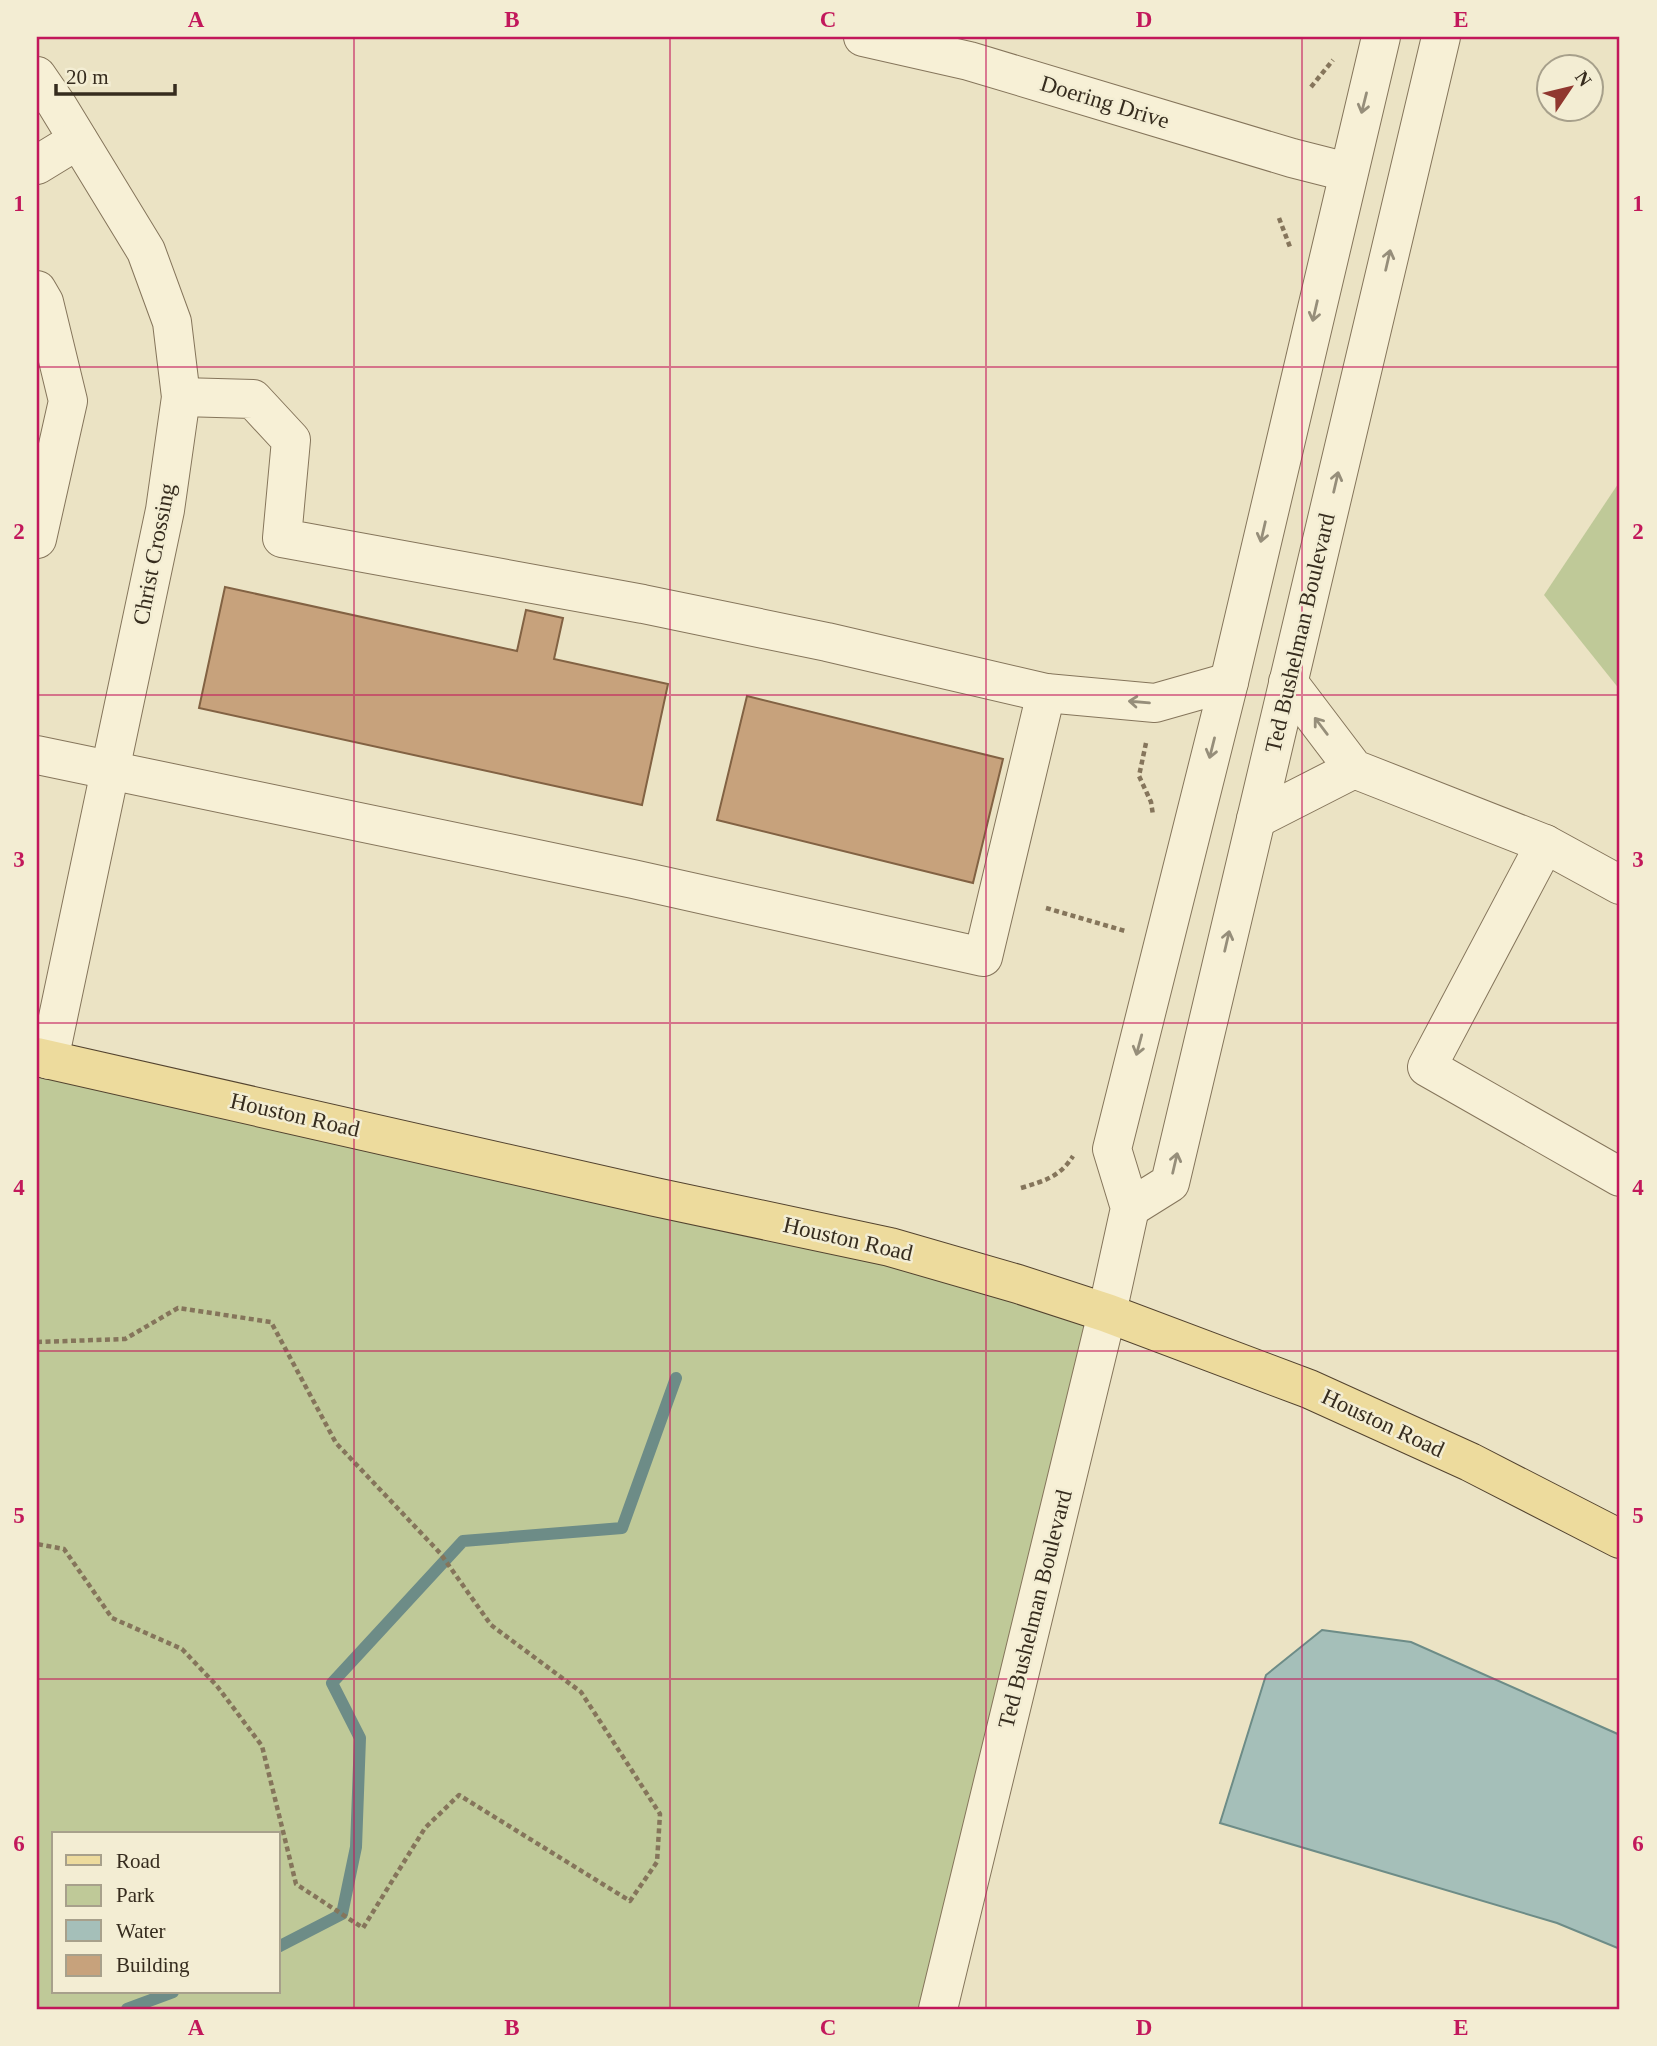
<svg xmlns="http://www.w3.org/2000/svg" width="1657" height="2046" font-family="Georgia,serif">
  <rect width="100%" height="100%" fill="#ebe3c4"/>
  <g fill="#bfc998" fill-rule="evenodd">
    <polygon points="1620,481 1620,690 1544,595"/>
    <path d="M37,1057L1107,1313L938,2009H37ZM54,1834H278V1992H54Z"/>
  </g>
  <polygon fill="#a5bfb9" stroke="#6d8c87" stroke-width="2" points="1322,1630 1411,1642 1620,1735 1620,1949 1557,1923 1220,1823 1266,1675"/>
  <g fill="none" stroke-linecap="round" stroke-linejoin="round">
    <g stroke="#6d8c87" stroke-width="12">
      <polyline points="278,1947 342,1914 356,1847 360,1738 332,1683 463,1541 622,1528 676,1378"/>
      <polyline points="127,2009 173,1992"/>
    </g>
  </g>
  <g fill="#c7a27c" stroke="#826243" stroke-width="2">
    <polygon points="225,587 517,651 526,610 563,618 554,659 668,684 642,805 199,708"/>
    <polygon points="747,696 1003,759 973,883 717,820"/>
  </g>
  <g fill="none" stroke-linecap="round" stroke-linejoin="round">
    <g stroke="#85755b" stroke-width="40">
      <g id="minor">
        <polyline points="863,37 969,61 1292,158 1347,172"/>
        <polyline points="37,76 57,105 146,251 172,322 181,397 165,510 49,1060"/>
        <polyline points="37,165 78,140"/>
        <polyline points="37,290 44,302 68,401 37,539"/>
        <polyline points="181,397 253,399 291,440 282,538 643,604 827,642 1046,693 1155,703 1229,682"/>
        <polyline points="1288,682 1354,769 1545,844 1620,885"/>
        <polyline points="37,755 633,879 983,957 1046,693"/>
        <polyline points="1256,819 1354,769"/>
        <polyline points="1545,844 1427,1067 1620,1177"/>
        <polyline points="1130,1208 1170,1183 1441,37"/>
        <polyline points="938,2009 1107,1313 1130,1208 1112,1149 1229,682 1381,37"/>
      </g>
    </g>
    <g stroke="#53432f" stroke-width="40">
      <polyline id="major" points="37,1057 655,1197 890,1247 1018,1284 1107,1313 1309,1389 1470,1462 1620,1539"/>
    </g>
    <g stroke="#85755b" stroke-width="4.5" stroke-dasharray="5 3.5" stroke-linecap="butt">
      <polyline points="1311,87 1333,60"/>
      <polyline points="1279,218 1290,247"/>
      <polyline points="1146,743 1139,776 1151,802 1153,815"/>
      <polyline points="1046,908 1125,931"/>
      <path d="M1021,1188C1044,1181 1060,1177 1073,1156"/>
      <polyline points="37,1342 125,1339 178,1308 271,1322 336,1443 440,1553 491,1625 581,1692 660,1814 657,1862 630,1901 459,1795 425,1828 363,1928 296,1884 262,1746 217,1686 182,1649 112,1618 64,1549 37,1544"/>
    </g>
    <use href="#minor" stroke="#f7f0d6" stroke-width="38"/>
    <use href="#major" stroke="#eddb9d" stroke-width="38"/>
  </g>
  <defs><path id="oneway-shaft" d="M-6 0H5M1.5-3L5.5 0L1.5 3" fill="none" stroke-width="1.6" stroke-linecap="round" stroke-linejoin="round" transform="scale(1.75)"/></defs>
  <g stroke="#968e7a">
    <use href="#oneway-shaft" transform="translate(1364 103) rotate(104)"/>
    <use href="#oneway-shaft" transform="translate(1388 260) rotate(-77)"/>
    <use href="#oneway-shaft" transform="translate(1315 311) rotate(103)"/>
    <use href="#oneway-shaft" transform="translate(1336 482) rotate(-77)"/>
    <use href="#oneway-shaft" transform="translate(1263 532) rotate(103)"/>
    <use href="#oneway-shaft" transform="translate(1139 702) rotate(-175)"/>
    <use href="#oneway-shaft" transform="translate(1321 726) rotate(-127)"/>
    <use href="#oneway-shaft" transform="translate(1212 748) rotate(104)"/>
    <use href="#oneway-shaft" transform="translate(1227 941) rotate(-77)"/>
    <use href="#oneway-shaft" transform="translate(1139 1045) rotate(105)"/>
    <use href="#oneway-shaft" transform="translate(1175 1163) rotate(-77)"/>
  </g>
  <path fill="none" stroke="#c2185b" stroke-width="2" stroke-opacity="0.55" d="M354,37V2009M670,37V2009M986,37V2009M1302,37V2009M37,367H1620M37,695H1620M37,1023H1620M37,1351H1620M37,1679H1620"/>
  <g text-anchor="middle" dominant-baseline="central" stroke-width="5" stroke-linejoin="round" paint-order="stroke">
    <g font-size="23" fill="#362c1e" stroke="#f3edd3">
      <text transform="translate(1105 102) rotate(17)">Doering Drive</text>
      <text transform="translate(154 554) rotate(-79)">Christ Crossing</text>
      <text transform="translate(1300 633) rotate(-77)">Ted Bushelman Boulevard</text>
      <text transform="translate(295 1115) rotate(13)">Houston Road</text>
      <text transform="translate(848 1239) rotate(13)">Houston Road</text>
      <text transform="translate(1383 1423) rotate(25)">Houston Road</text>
      <text transform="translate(1035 1609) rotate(-76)">Ted Bushelman Boulevard</text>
    </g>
  </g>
  <rect width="1657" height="2046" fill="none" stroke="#f3edd3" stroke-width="77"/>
  <rect x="52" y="1832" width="228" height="161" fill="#f3edd3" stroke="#a7a08b" stroke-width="2"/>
  <rect x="66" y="1855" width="35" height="10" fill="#eddb9d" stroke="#a7a08b" stroke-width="2"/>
  <text x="116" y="1868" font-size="21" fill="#362c1e">Road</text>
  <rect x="66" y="1885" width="35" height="21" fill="#bfc998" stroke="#a7a08b" stroke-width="2"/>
  <text x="116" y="1902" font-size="21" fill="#362c1e">Park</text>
  <rect x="66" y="1920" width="35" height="21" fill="#a5bfb9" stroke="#a7a08b" stroke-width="2"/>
  <text x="116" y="1938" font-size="21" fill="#362c1e">Water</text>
  <rect x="66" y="1955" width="35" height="21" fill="#c7a27c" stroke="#a7a08b" stroke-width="2"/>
  <text x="116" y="1972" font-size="21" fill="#362c1e">Building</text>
  <g transform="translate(1570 88) rotate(55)"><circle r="33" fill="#f3edd3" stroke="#a7a08b" stroke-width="2"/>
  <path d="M0-5L12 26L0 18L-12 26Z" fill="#90372f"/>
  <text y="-10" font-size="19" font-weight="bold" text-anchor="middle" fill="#362c1e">N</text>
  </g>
  <path d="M56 84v10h119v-10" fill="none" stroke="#362c1e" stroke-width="3.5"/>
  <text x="66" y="84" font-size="21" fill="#362c1e" stroke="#f3edd3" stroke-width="5" paint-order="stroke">20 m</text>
  <rect x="38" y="38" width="1580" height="1970" fill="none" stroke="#c2185b" stroke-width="2.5"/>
  <g font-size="23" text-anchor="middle" font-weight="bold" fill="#c2185b">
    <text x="196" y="27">A</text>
    <text x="512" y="27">B</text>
    <text x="828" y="27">C</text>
    <text x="1144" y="27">D</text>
    <text x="1461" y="27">E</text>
    <text x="19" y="211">1</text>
    <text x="1638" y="211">1</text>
    <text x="19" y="539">2</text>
    <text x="1638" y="539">2</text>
    <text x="19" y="867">3</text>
    <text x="1638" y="867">3</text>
    <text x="19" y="1195">4</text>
    <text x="1638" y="1195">4</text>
    <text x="19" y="1523">5</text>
    <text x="1638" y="1523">5</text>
    <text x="19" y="1851">6</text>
    <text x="1638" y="1851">6</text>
    <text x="196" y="2035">A</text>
    <text x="512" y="2035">B</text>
    <text x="828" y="2035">C</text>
    <text x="1144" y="2035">D</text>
    <text x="1461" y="2035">E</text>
  </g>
</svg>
